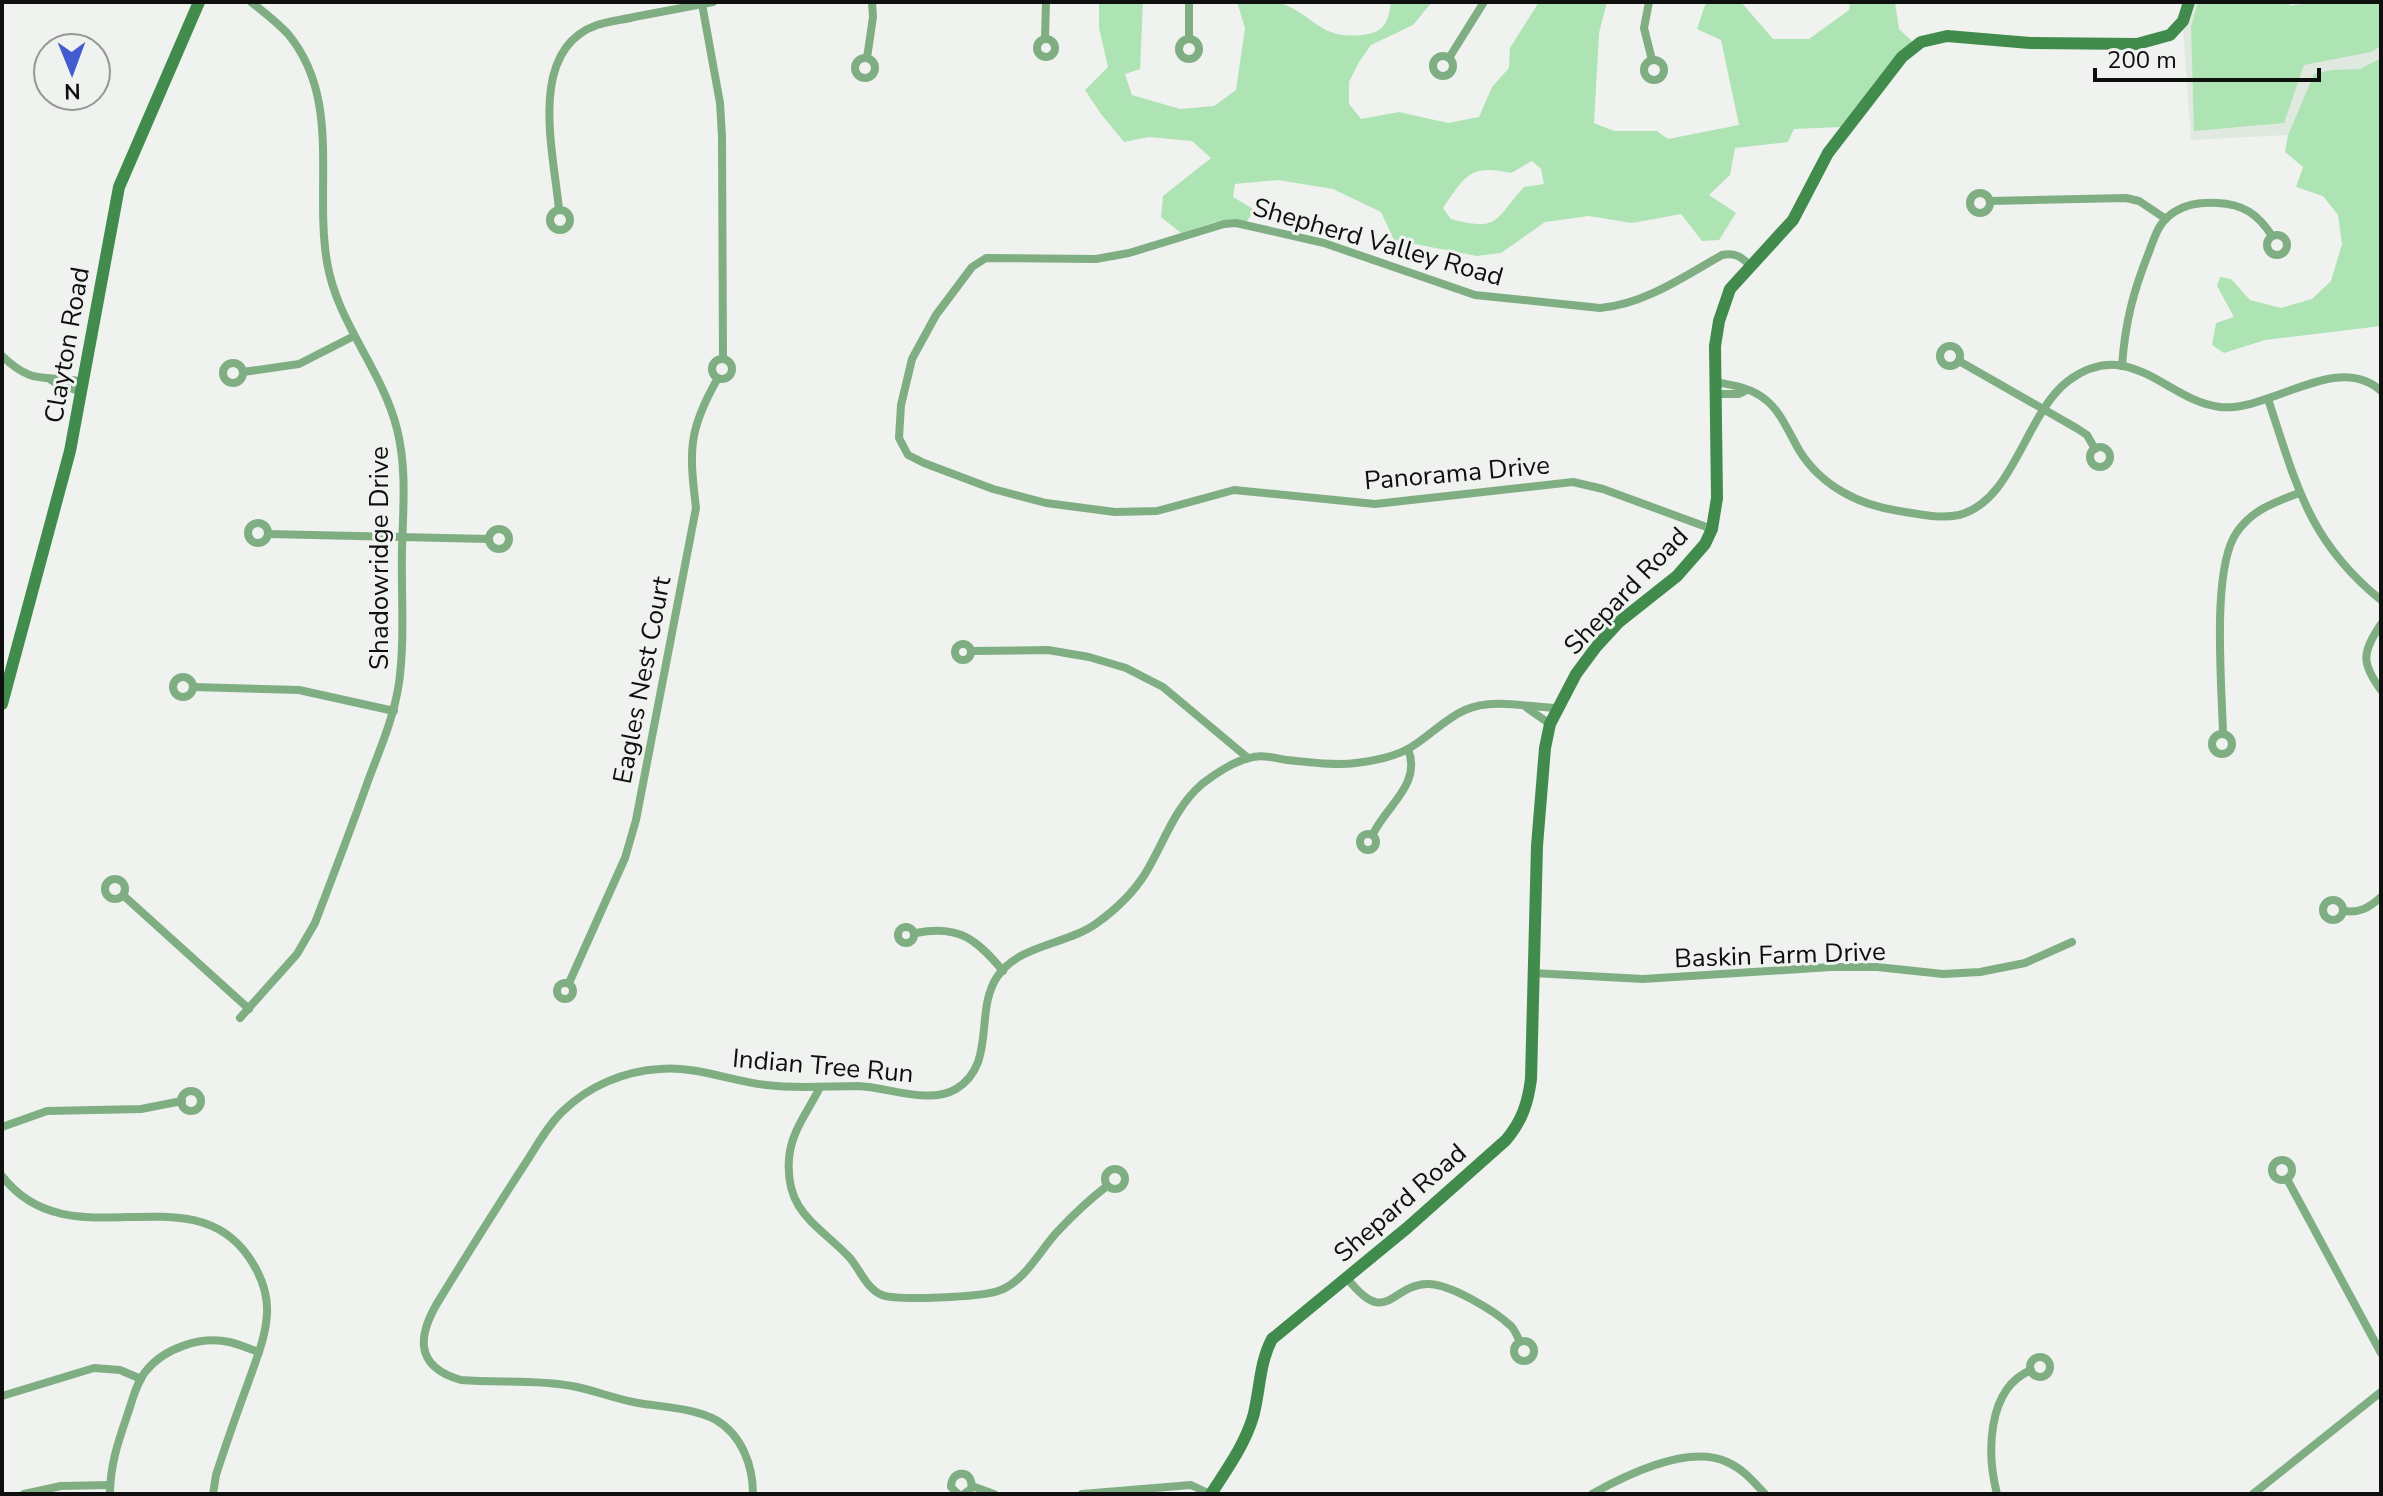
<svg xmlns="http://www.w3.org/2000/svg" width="2383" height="1496" font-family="'Nunito Sans',sans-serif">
  <rect width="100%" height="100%" fill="#eff2ef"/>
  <polygon fill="#e0e9e0" points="2193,2 2381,2 2381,58 2360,69 2331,70 2314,74 2288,135 2191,140 2183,29"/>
  <g fill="#aee3b3" fill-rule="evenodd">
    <path d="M1099,2H1143L1140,69L1125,74L1132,95L1180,109L1214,106L1236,90L1245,28L1237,2C1250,2 1270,0 1281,3C1318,18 1322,42 1368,34C1386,31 1389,18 1391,2H1432L1413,25L1371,45L1359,62L1349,82V104L1361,119L1399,112L1448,123L1479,117L1492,87L1509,68L1510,48L1539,2H1607L1599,33L1594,123L1614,131H1657L1668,139L1739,125L1721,40L1697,29L1706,2H1741L1773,39H1809L1849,10L1850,2H1895L1899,29L1912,41L1841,127L1794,129L1788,142L1735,148L1730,175L1709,195L1736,213L1719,240L1702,241L1681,214L1632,223L1589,216L1545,222L1501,253L1477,256L1394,240L1381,212L1333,189L1278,180L1235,184L1233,197L1255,210L1247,221L1215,222L1181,233L1161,217L1163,196L1211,158L1192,141L1149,137L1124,142L1101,114L1085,90L1108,67L1099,28ZM1532,161L1541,169L1544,184L1524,187C1494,220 1500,232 1451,219L1443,208C1465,176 1470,164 1511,173Z"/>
    <polygon points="2198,2 2288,2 2290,6 2316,2 2381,2 2381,46 2371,52 2304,65 2284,123 2194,131 2191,27"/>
    <polygon points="2381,58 2381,326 2265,340 2224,353 2212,345 2216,323 2234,317 2217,286 2220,277 2231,279 2250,300 2281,308 2312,299 2331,281 2342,244 2338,215 2323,196 2296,187 2303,167 2285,152 2288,135 2314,74 2331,70 2360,69"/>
  </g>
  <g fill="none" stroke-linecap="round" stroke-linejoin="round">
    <g stroke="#7fae83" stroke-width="8">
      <polyline points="1649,2 1644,28 1652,60"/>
      <polyline points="702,4 720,103 722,136 723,359"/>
      <polyline points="1045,38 1046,2"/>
      <circle cx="1046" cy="48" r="9"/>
      <circle cx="1189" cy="49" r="10"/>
      <polyline points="1189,39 1189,2"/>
      <circle cx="1443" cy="66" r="10"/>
      <polyline points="867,58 873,17 872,2"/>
      <polyline points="1449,58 1484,2"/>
      <circle cx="865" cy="68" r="10"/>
      <circle cx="1654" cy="70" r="10"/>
      <circle cx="1980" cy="203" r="10"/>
      <polyline points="1990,201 2126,198 2139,201 2166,219"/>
      <path d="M559,210C554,153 526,50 597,25C609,21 622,20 634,17C660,12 687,7 713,2"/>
      <circle cx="560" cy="220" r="10"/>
      <circle cx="2277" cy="245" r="10"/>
      <circle cx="1950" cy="356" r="10"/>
      <path d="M2,356C32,385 43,375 79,381L83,386"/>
      <circle cx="722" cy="369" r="10"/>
      <polyline points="1959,361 2078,429 2087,435 2095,449"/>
      <circle cx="233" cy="373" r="10"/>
      <path d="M2122,366C2125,323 2133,292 2149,252C2154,239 2158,224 2170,215C2184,204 2200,202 2217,203C2243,204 2258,214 2272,236"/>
      <polyline points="243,372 299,364 354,336"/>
      <polyline points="51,380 61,386 76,390 82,387"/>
      <path d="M1715,382C1733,385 1752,388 1766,400C1781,412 1789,433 1799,450C1821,486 1859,505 1899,511C1919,514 1939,519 1959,515C2014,501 2025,414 2068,381C2130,335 2167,401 2220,407C2271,412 2337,351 2381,391"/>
      <polyline points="1716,394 1739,394 1745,391"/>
      <path d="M2268,399C2296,483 2308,541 2381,600"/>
      <circle cx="2100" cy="457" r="10"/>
      <circle cx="258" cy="533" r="10"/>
      <path d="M1712,529L1603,489L1573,482L1375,504L1234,490L1157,511L1115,512L1046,503L993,489L924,463L908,455L899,438L901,405L912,359L936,315L972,267L986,258L1096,259L1129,253L1224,224L1236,223L1324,243L1475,295L1600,308C1643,305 1685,276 1722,255C1735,252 1741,257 1750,265"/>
      <circle cx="499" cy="539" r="10"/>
      <polyline points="268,534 489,539"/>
      <path d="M2381,624C2363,652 2360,662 2381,690"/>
      <circle cx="963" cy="652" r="8"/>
      <polyline points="971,651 1048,650 1089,657 1126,668 1163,687 1248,758"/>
      <circle cx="183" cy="687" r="10"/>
      <polyline points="193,687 299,690 394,711"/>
      <polyline points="1527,708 1550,724"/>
      <path d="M2223,734C2222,686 2211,568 2237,532C2252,510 2275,502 2299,493"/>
      <circle cx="2222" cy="744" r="10"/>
      <circle cx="1368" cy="842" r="8"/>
      <path d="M1373,834C1387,805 1422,784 1408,749"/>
      <circle cx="115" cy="889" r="10"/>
      <polyline points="124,896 249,1009"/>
      <circle cx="2333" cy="910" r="10"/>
      <path d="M2344,911C2360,913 2369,908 2381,897"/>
      <circle cx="906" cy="935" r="8"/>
      <path d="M916,933C959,924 977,940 1003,971"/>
      <polyline points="1533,973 1643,979 1831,967 1877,967 1943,974 1980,972 2025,963 2072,942"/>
      <circle cx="565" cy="991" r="8"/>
      <path d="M569,983L625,858L636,820L696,508C689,450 688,430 718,378"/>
      <path d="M240,1018L297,954L315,923C333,876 351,829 368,781C380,749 394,717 399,683C405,640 401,593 402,550C403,510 407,468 397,429C382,369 337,323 327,262C314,185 342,99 288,34C277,22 264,12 251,2"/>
      <path d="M820,1087C808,1112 791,1131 789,1159C785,1213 819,1225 850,1258C860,1270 867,1289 882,1295C897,1301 981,1297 998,1291C1024,1283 1040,1250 1058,1231C1073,1215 1090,1199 1107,1186"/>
      <circle cx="191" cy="1101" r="10"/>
      <polyline points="2,1127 47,1111 141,1109 182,1101"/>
      <circle cx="2282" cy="1170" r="10"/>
      <circle cx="1115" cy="1179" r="10"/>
      <path d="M2,1176C69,1263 189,1172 248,1256C260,1273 268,1292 267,1313C266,1337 256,1360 248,1383C237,1413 226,1444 216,1475L213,1494"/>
      <polyline points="2287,1179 2381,1353"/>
      <path d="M1347,1278C1387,1329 1390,1285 1427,1284C1449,1283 1495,1311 1511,1326C1515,1330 1517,1336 1520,1342"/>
      <circle cx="1524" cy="1351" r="10"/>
      <circle cx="2040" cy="1367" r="10"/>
      <polyline points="2,1396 94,1368 120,1370 141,1379"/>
      <polyline points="972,1486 994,1494"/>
      <polyline points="24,1494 61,1486 110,1485"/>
      <path d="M110,1494C110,1466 118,1442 127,1416C132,1402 136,1383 146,1371C164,1348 201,1336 229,1342C239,1344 249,1349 259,1352"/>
      <path d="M753,1494C753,1466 742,1435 716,1420C694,1408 662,1407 638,1403C615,1399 594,1390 572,1386C535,1379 498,1383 461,1380C412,1366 418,1333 441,1297C468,1253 495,1210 523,1167C535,1149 547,1126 563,1111C589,1086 624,1071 660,1069C696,1066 731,1081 766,1085C797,1089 827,1086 858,1086C888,1087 929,1105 956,1089C997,1064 974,1012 997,977C1019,944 1067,945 1097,923C1115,910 1133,893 1145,874C1164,843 1174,808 1202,784C1215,774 1233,762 1249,758C1261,754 1275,758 1287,760C1309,762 1334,766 1356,763C1373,761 1393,757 1408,749C1428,738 1444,719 1465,710C1493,698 1527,707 1556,708"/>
      <path d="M958,1494L951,1487C951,1468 975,1470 971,1489L964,1494"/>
      <polyline points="1082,1494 1191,1485 1210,1494"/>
      <path d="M1592,1494C1626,1475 1688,1444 1727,1462C1743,1469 1753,1481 1765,1494"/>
      <path d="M1997,1494C1987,1455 1986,1389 2031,1370"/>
      <polyline points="2253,1494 2381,1392"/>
    </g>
    <g stroke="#418c4c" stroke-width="12">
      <polyline points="2,704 70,451 119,187 199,2"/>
      <path d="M1211,1494C1227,1469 1244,1446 1253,1417C1260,1392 1259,1363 1272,1339L1407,1228L1506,1140C1522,1121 1528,1103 1531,1079L1537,846L1545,748L1550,724L1576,674L1596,647L1619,622L1677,576L1705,544L1712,529L1717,498L1715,346L1719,321L1730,289L1793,220L1828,153L1902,57L1921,42L1947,36L2030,43L2137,44L2170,35L2183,21L2189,2"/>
    </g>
  </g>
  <g text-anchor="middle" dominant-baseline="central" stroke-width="6" stroke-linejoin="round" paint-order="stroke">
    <g font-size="26" fill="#0e0f0e" stroke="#eff2ef">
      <text transform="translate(1378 242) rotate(16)">Shepherd Valley Road</text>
      <text transform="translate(67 345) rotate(-80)">Clayton Road</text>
      <text transform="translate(1457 473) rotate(-5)">Panorama Drive</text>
      <text transform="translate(379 558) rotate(-90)">Shadowridge Drive</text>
      <text transform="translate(1626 591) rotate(-46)">Shepard Road</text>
      <text transform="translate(642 680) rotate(-79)">Eagles Nest Court</text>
      <text transform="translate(1780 955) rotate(-2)">Baskin Farm Drive</text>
      <text transform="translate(823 1066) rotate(5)">Indian Tree Run</text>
      <text transform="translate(1400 1203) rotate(-41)">Shepard Road</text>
    </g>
  </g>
  <rect width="2383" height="1496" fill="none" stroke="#0e0f0e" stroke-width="8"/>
  <g transform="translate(72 72) rotate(179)"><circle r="38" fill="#eff2ef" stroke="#959795" stroke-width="2"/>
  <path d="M0-6L14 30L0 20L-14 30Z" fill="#425cd0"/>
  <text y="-12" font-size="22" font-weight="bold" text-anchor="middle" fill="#0e0f0e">N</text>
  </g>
  <path d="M2095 68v12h224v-12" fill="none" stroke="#0e0f0e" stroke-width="4"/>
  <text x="2107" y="68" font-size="24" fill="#0e0f0e" stroke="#eff2ef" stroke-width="6" paint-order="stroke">200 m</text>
</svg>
